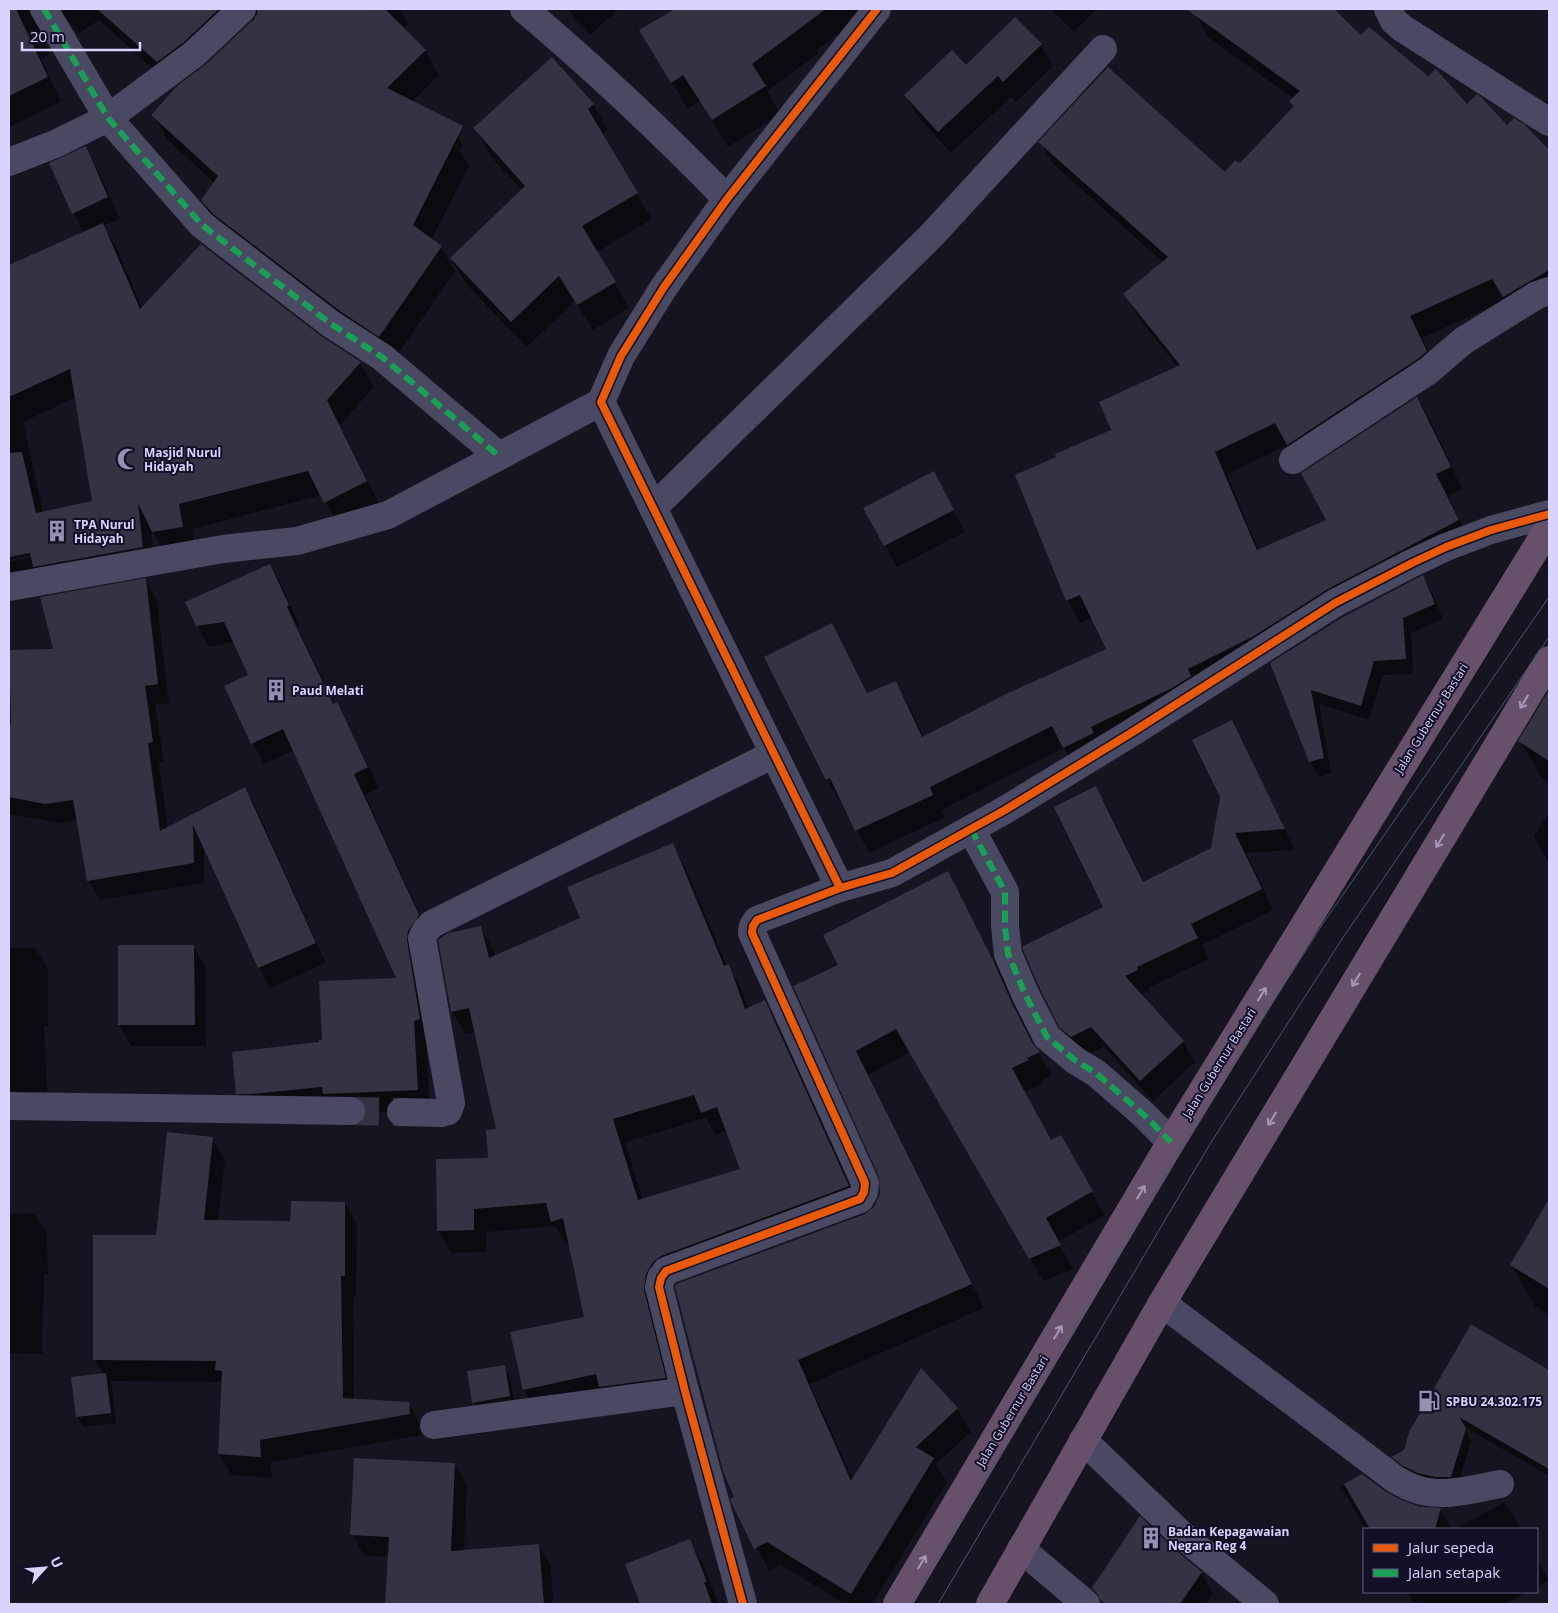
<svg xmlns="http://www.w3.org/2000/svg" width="1558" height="1613" font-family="'Open Sans',sans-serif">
  <rect width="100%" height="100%" fill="#161421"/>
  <g fill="#0007" fill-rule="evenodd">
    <polygon points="9,9 399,9 408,24 403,29 425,50 439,75 412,102 449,121 463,145 459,149 469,166 431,240 441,247 455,271 394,360 216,224 202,200 214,183 167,139 153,115 256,18 245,22 172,86 99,20 78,34 73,26 66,19 58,17 44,26 42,35 50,53 41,59 61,102 9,127"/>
    <polygon points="567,9 619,9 590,35"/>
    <polygon points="676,9 870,9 817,50 819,53 767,91 780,114 728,147 700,101 688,109 657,58"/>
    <polygon points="1051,9 1097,9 1074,32"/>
    <polygon points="1200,9 1334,9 1361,37 1428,77 1467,106 1507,126 1523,125 1549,152 1549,299 1506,300 1422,338 1439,374 1301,467 1288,445 1227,474 1259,551 1328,521 1417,398 1430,420 1462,489 1448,496 1471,543 1340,611 1076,769 1064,748 941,810 945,817 869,853 842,801 840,802 827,780 766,657 832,624 868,694 896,682 909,705 924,738 1107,650 1092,618 1080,623 1067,600 1016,475 1058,458 1113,430 1178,367 1137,316 1125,294 1163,262 1053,164 1040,142 1225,173 1240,165 1294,107 1291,101 1294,99 1208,37 1196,15"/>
    <polygon points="1041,45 1053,66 1016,102 1011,97 951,153 918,117 905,95 966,67"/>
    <polygon points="593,104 608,130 602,135 652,219 597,252 629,308 593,330 575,301 527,347 466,284 451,259 522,190 491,157 476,131"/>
    <path d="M85,148L97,169L120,219L103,226L117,249L142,308L321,337L360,363L374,387L340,425L380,506L339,526L322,495L192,529L196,551L167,556L151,529L156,572L9,588V562L37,556L36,554L9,560V266L85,233L73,213ZM76,397L93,502L43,512L23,422Z"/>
    <polygon points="934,473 965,532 897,567 865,508"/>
    <polygon points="270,565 282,586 300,627 298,628 334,704 336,703 348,724 379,788 365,795 430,937 432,1040 426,1042 430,1110 336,1115 249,1114 237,1093 321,1043 398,979 294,750 264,764 253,743 249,675 234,642 209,647 197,626"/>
    <polygon points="1423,577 1431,591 1443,619 1411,633 1413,674 1383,675 1369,720 1319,704 1331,773 1319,777 1310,762 1271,664"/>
    <polygon points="146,580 157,600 169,704 155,705 164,762 159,762 168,829 245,788 256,808 326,963 270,988 259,968 204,846 204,883 100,900 89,881 78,820 58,823 9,814 9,696 11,697 54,650"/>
    <polygon points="1546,698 1549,700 1549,783 1541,777 1520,741"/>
    <polygon points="1231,722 1243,742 1295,850 1246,853 1273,910 1202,945 1209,959 1148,988 1149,991 1141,995 1183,1042 1195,1062 1153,1101 1104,1047 1084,1057 1073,1048 1061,1026 1105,907 1096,788 1108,808 1144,883 1212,849"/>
    <polygon points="1549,812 1549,863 1534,837"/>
    <path d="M672,845L685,867L727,967L728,966L741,989L749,1009L764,1001L778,1024L861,1209L666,1285L678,1400L537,1412L524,1390L586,1318L570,1242L566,1244L555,1226L486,1232L487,1252L451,1253L438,1230L490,1160L498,1130L476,1032L465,1034L452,1012L480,927L494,950L495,956L582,918ZM706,1118L715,1135L727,1130L741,1169L643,1200L625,1142Z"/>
    <polygon points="948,872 1006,984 1036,1049 1052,1075 1040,1082 1041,1084 1024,1092 1051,1142 1060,1137 1105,1215 1058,1242 1073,1269 1043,1281 911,1052 868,1075 984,1308 810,1384 853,1480 957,1409 971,1432 936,1464 947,1482 872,1604 845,1604 781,1565 769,1571 733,1503 736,1497 724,1471 866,1215 875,1208 881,1194 880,1176 795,987 840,966"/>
    <polygon points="194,947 206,968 206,1046 131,1046 119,1025"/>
    <polygon points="9,948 35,948 48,969 48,1026 44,1026 48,1102 9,1103"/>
    <polygon points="212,1139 225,1160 218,1221 292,1222 345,1203 357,1224 356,1297 353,1297 354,1400 408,1404 421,1425 421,1435 271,1462 272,1478 231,1475 219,1454 223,1382 110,1381 112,1385 116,1423 83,1427 77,1417 103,1375 95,1360 157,1237"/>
    <polygon points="1549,1201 1549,1315 1535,1306 1511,1265"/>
    <polygon points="34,1213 47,1234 48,1274 44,1275 42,1354 9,1353 9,1214"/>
    <polygon points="1471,1326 1549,1371 1549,1476 1463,1426 1471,1441 1457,1488 1443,1488 1400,1468 1393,1457 1405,1450"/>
    <polygon points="504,1367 510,1377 515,1407 480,1413 474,1402"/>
    <polygon points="455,1464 467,1486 464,1551 538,1545 551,1566 553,1604 387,1604 389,1557 364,1556 352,1534"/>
    <polygon points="1362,1475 1385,1493 1402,1502 1421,1508 1440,1510 1452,1529 1365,1529 1341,1487"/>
    <polygon points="1505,1502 1521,1529 1455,1529"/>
    <polygon points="690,1541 702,1562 718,1603 632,1604 641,1602"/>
    <polygon points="1171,1548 1201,1573 1213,1594 1206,1604 1102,1604 1093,1588"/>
    <polygon points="1537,1558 1549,1581 1537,1587"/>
    <polygon points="1407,1592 1528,1592 1504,1604 1414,1604"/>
  </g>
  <g fill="#343243" fill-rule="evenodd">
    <polygon points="9,9 16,9 48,77 9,96"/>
    <polygon points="97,9 219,9 184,42 157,62"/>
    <polygon points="257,9 385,9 426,50 387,88 463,126 413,225 442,246 379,337 340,311 213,214 201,200 218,176 151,115 178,85 205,65 253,20 257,14"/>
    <polygon points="675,9 826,9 752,64 766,86 712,120 683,75 671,83 639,30"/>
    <polygon points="1186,9 1334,9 1361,35 1369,27 1428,76 1436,69 1467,104 1477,94 1482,98 1507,125 1514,118 1524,124 1549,150 1549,270 1503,297 1492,279 1410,316 1427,351 1419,358 1287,445 1275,423 1215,452 1257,550 1326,520 1301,473 1417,397 1451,467 1436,474 1459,520 1328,589 1254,636 1188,669 1191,676 1172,688 1091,727 1094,733 1063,748 1052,726 930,787 933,795 855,831 830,778 826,780 764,657 832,623 867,693 896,681 922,737 1008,693 1106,649 1080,595 1066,601 1015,475 1056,457 1055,454 1111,430 1099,402 1180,365 1123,294 1168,257 1038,142 1108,67 1225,172 1235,160 1240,163 1294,106 1289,101 1300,91"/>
    <polygon points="1015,17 1042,44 1003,82 998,76 938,132 904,95 952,50 966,65"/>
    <polygon points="552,57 594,104 588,109 638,193 582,226 616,282 577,305 559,276 511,322 450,258 525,186 473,128"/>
    <polygon points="86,146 108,197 72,214 49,163"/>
    <polygon points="103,223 140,309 201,244 321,336 361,362 327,400 367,481 324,503 308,471 179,504 183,527 152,532 138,503 143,547 33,567 30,553 9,557 9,453 22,452 36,513 92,501 70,369 9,397 9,265"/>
    <polygon points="934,471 954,510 884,546 863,508"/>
    <polygon points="270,564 289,605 287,607 333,704 337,702 368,767 354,774 419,915 408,931 407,940 420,1019 414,1021 418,1090 323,1094 322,1087 252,1094 236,1094 232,1052 319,1042 319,1040 322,1040 319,981 396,978 283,729 251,744 224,686 248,675 224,622 196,626 185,602"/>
    <polygon points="1423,575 1435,604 1403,618 1406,659 1374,661 1361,706 1311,690 1324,758 1309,762 1270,663 1343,617"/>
    <polygon points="146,578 158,684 145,686 153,742 148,743 160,831 245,787 316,943 258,968 193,825 194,863 87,881 73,800 45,804 9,797 9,724 11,724 9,650 53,649 40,597"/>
    <polygon points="1549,690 1549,761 1518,741"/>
    <polygon points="1232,720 1285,829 1235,833 1262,889 1191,924 1198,938 1137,967 1138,970 1125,976 1184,1041 1140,1081 1091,1027 1071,1037 1059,1027 1040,989 1023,950 1023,946 1103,907 1054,807 1096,786 1143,882 1211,848 1220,797 1192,740"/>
    <path d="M673,843L724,966L729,964L745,1009L765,1000L849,1186L661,1256L653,1262L646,1274L644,1290L666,1378L599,1387L596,1374L523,1390L510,1332L584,1317L563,1218L551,1222L546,1203L474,1209V1230L437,1231L436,1159L488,1158L486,1130L496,1129L469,1008L451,1012L438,940L448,933L481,926L489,958L580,918L567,887ZM694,1095L701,1113L717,1107L740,1169L638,1200L613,1119Z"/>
    <polygon points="948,871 993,960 1012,1003 1033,1044 1040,1052 1027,1058 1029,1060 1012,1068 1051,1140 1061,1135 1093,1191 1046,1218 1061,1245 1029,1259 896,1029 856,1051 972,1284 798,1360 851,1481 921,1368 958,1408 916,1447 934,1458 851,1594 767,1542 754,1549 732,1504 730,1499 734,1497 723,1471 675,1287 676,1284 865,1214 874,1207 880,1194 879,1177 793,986 838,965 823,935"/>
    <polygon points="118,945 194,945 195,1025 118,1025"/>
    <polygon points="167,1132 213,1137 204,1220 290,1221 291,1201 345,1202 345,1276 341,1276 343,1398 409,1402 410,1414 260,1440 261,1457 218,1454 222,1371 215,1370 216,1361 93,1360 93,1235 156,1235"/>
    <polygon points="1549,1199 1549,1289 1510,1265"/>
    <polygon points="1471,1324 1549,1370 1549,1469 1459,1417 1466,1428 1451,1477 1435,1477 1418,1473 1403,1466 1391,1457 1404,1450 1409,1432"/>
    <polygon points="505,1365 510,1396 472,1403 467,1371"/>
    <polygon points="106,1373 111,1413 76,1417 71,1377"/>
    <polygon points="354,1458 455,1463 451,1551 539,1544 544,1604 385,1604 389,1537 350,1535"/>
    <polygon points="1362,1474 1386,1492 1402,1500 1421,1507 1441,1508 1435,1529 1370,1529 1344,1484"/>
    <polygon points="1140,1516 1172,1547 1202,1572 1180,1604 1106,1604 1101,1601 1096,1592 1092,1588"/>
    <polygon points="690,1539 707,1582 704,1582 712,1604 640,1604 625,1564"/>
  </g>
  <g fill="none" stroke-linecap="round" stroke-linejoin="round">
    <polyline stroke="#333142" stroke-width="28" stroke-dasharray="28 14" stroke-linecap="butt" points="351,1111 401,1112"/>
    <g stroke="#4a4962" stroke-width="28">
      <polyline points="44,9 108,118 202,225 331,324 382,357 499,456"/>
      <path d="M524,9C595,69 662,132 727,199"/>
      <polyline points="1388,9 1394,21 1402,28 1549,122"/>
      <polyline points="9,162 55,144 108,118 194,54 242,9"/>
      <polyline points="1293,460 1428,371 1463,341 1537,295 1549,291"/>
      <polyline points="653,508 931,236 1103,49"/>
      <polyline points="9,587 223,549 297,541 388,515 601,402"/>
      <polyline points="971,829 1005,892 1005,926 1008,954 1026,996 1047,1037 1076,1061 1096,1073 1143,1114 1171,1142"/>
      <polyline points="840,888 601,402 621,356 664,287 727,199 877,9"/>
      <polyline points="9,1106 351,1111"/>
      <polyline points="401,1112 441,1113 448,1111 451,1103 422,938 426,930 432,924 774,754"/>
      <path d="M1162,1303L1395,1479C1401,1482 1407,1486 1413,1488C1440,1499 1473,1489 1500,1484"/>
      <polyline points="434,1425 685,1391"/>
      <polyline points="1083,1440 1183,1536 1265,1604"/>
      <polyline points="1021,1549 1086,1604"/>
      <polyline points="743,1604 685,1391 659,1287 661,1278 666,1271 860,1199 864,1192 865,1183 752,933 753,926 757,920 840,888 892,873 1005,810 1131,733 1335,603 1412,563 1446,547 1491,530 1549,514"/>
    </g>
    <g stroke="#67516a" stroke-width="28">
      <polyline points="897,1604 1171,1142 1549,527"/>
      <polyline points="990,1604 1162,1303 1549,660"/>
    </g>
    <g stroke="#43596b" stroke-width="1">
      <polyline points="911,1604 1190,1132 1324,922 1549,597"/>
      <polyline points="938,1604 1210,1144 1344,936 1549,637"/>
    </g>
    <g stroke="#1a9f57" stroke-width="6" stroke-dasharray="12 6" stroke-linecap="butt">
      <polyline points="44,9 108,118 202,225 331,324 382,357 499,456"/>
      <polyline points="971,829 1005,892 1005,926 1008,954 1026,996 1047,1037 1076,1061 1096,1073 1143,1114 1171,1142"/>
    </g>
    <g stroke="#130f26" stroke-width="11">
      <g id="cycleway">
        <polyline points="840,888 601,402 621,356 664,287 727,199 877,9"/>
        <polyline points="743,1604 685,1391 659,1287 661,1278 666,1271 860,1199 864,1192 865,1183 752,933 753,926 757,920 840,888 892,873 1005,810 1131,733 1335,603 1412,563 1446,547 1491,530 1549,514"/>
      </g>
    </g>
    <use href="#cycleway" stroke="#e8590c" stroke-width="8"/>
  </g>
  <defs><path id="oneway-shaft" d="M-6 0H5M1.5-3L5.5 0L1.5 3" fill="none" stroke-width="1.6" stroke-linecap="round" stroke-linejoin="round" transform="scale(1.25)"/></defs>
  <g stroke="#a699bc">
    <use href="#oneway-shaft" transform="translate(1524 702) rotate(121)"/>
    <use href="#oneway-shaft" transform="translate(1440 841) rotate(121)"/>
    <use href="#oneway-shaft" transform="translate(1356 980) rotate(121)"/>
    <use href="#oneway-shaft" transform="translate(1262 994) rotate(-58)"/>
    <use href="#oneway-shaft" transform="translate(1272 1119) rotate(121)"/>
    <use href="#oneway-shaft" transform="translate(1141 1192) rotate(-59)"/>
    <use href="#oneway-shaft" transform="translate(1058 1332) rotate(-59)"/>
    <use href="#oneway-shaft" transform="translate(922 1562) rotate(-59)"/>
  </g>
  <defs>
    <g id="mosque-bare" transform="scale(1.725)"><path d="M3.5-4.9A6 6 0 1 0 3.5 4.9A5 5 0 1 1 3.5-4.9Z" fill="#9591b1" stroke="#130f26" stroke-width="2.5" paint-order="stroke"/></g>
    <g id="building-bare" transform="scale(1.725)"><path d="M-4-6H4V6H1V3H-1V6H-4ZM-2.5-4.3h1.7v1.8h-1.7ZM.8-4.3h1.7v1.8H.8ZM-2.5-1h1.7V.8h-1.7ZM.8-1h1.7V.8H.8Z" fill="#9591b1" stroke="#130f26" stroke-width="2.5" paint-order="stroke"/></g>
    <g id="fuel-bare" transform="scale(1.725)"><path d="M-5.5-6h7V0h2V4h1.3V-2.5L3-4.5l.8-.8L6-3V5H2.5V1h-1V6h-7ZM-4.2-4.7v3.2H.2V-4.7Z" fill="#9591b1" stroke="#130f26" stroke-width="2.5" paint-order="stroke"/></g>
  </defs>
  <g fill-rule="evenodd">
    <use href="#mosque-bare" x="128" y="459"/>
    <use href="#building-bare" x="57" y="531"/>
    <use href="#building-bare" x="276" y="690"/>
    <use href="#fuel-bare" x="1429" y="1401"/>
    <use href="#building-bare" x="1151" y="1538"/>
  </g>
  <g text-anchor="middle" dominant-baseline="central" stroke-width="4" stroke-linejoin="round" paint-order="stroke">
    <g font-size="12" font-weight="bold" fill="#d9d4ff" stroke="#130f26" text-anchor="start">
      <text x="144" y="452">Masjid Nurul<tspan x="144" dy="14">Hidayah</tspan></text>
      <text x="74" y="524">TPA Nurul<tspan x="74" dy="14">Hidayah</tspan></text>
      <text x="292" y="690">Paud Melati</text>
      <text x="1446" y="1401">SPBU 24.302.175</text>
      <text x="1168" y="1531">Badan Kepagawaian<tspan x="1168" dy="14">Negara Reg 4</tspan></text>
    </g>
    <g font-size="12" fill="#d9d4ff" stroke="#130f26">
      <text transform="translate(1431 718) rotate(-58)">Jalan Gubernur Bastari</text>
      <text transform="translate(1219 1063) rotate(-58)">Jalan Gubernur Bastari</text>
      <text transform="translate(1012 1411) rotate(-59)">Jalan Gubernur Bastari</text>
    </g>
  </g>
  <rect width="1558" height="1613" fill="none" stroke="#d9d4ff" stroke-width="20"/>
  <rect x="1363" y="1528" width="175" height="65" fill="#130f26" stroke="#625e7d"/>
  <rect x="1373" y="1544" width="25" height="8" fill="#e8590c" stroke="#625e7d"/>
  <text x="1408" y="1553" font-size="15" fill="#d9d4ff">Jalur sepeda</text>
  <rect x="1373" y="1569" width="25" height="8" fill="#1a9f57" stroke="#625e7d"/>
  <text x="1408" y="1578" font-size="15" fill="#d9d4ff">Jalan setapak</text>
  <g transform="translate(45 1568) rotate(64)" stroke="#130f26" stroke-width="4" paint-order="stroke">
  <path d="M0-4L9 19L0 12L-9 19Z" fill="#d9d4ff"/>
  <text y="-8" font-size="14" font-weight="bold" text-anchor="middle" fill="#d9d4ff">U</text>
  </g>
  <path d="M22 42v8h118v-8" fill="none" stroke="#d9d4ff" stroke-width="2.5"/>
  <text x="30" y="42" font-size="15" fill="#d9d4ff" stroke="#130f26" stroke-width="4" paint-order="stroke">20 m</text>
</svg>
